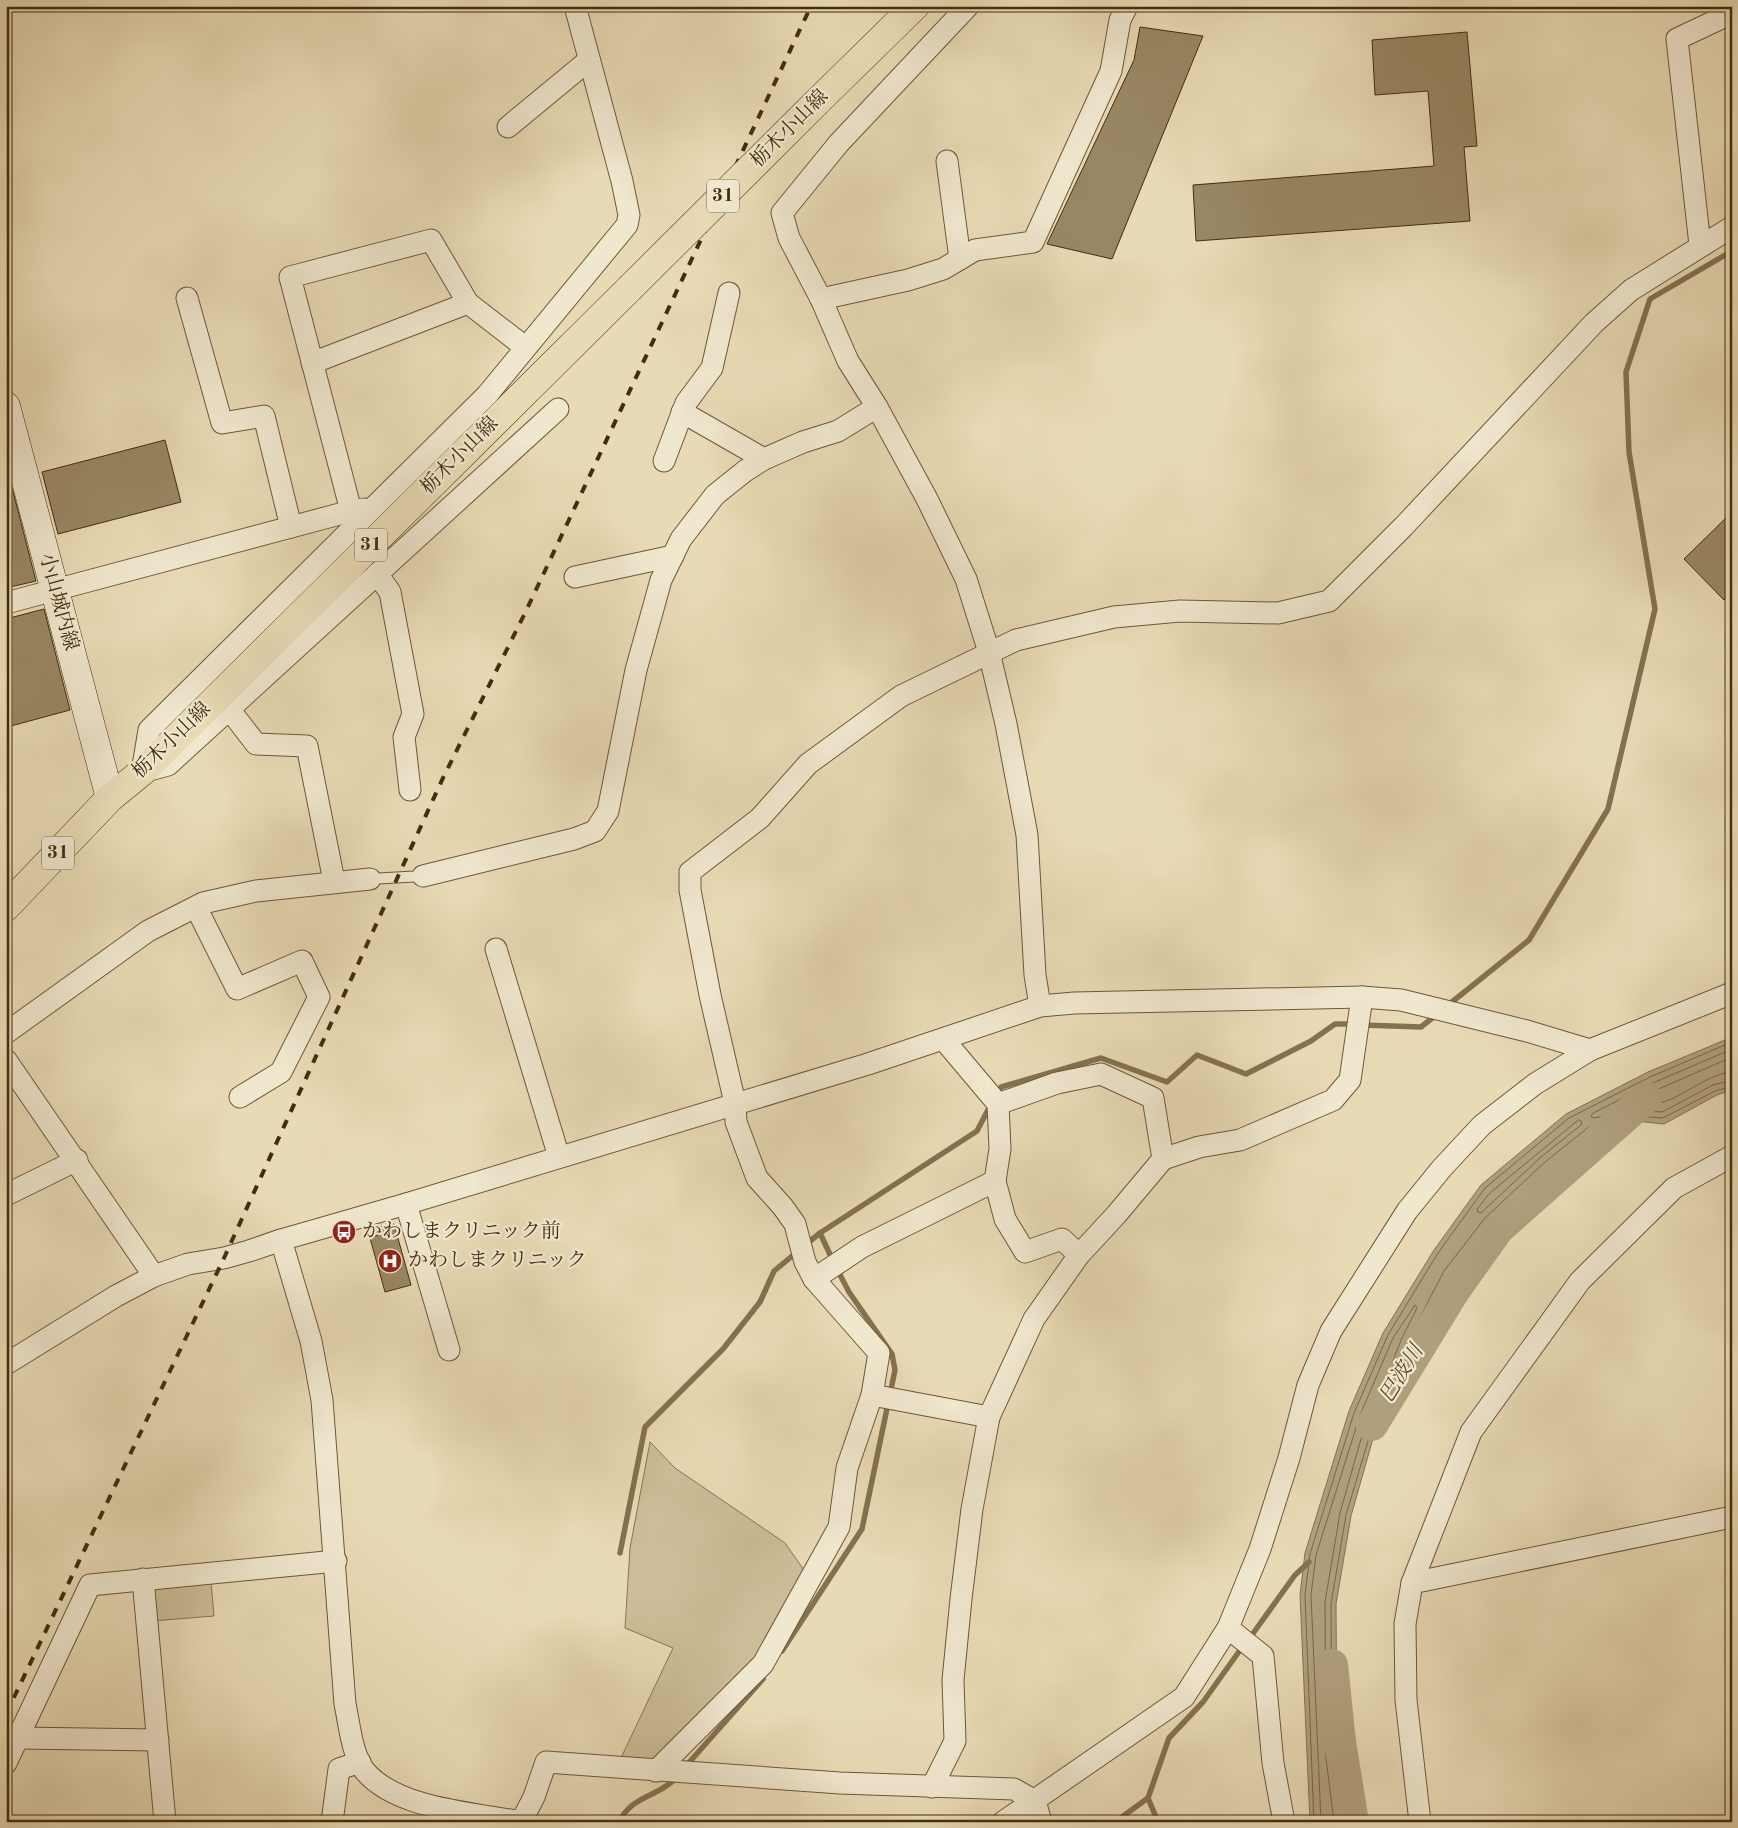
<svg xmlns="http://www.w3.org/2000/svg" width="1738" height="1828" font-family="'Old Standard TT','Noto Serif JP',serif">
  <rect width="100%" height="100%" fill="#e8dab5"/>
  <filter id="stains"><feTurbulence type="fractalNoise" baseFrequency=".004" numOctaves="4"/><feColorMatrix values="0 0 0 0 .2 0 0 0 0 .09 0 0 0 0 .02 0 0 0 .5 -.17"/></filter>
  <radialGradient id="worn" r=".72"><stop offset=".6" stop-color="#630" stop-opacity="0"/><stop offset="1" stop-color="#630" stop-opacity=".3"/></radialGradient>
  <g fill="#ccbd98" stroke="#887552">
    <polygon points="650,1442 675,1468 785,1543 804,1570 757,1657 653,1765 620,1760 673,1648 625,1628 630,1548"/>
    <polygon points="211,1582 214,1616 152,1621 149,1587"/>
  </g>
  <polygon fill="#b09f7c" stroke="#85714f" points="1732,1037 1732,1090 1717,1095 1664,1124 1635,1121 1593,1130 1548,1166 1488,1222 1448,1273 1413,1342 1372,1442 1351,1516 1336,1604 1337,1757 1346,1822 1310,1822 1300,1595 1305,1553 1349,1411 1383,1333 1434,1250 1481,1185 1566,1114 1648,1072"/>
  <g fill="none" stroke-linecap="round" stroke-linejoin="round">
    <g stroke="#7a6644" stroke-width="1">
      <polyline points="1732,1049 1653,1083 1593,1113 1591,1116 1594,1118 1634,1110 1662,1112 1713,1085 1732,1080"/>
      <path d="M1732,1057L1638,1098L1637,1101C1664,1117 1702,1073 1732,1072"/>
      <polygon points="1579,1120 1582,1122 1581,1125 1541,1157 1481,1213 1478,1212 1477,1209 1490,1193"/>
      <polyline points="1314,1822 1305,1595 1310,1554 1354,1413 1388,1335 1438,1253 1485,1188 1569,1118 1650,1077 1732,1042"/>
      <polyline points="1321,1822 1311,1595 1316,1555 1360,1415 1393,1338 1415,1305 1417,1308 1402,1338 1361,1439 1340,1513 1325,1602 1326,1758 1334,1822"/>
      <polyline points="1341,1822 1332,1758 1331,1604 1346,1515 1368,1441 1408,1340 1444,1271 1485,1218 1545,1162 1590,1126 1635,1116 1663,1118 1715,1091 1732,1086"/>
    </g>
    <g stroke="#85714f" stroke-width="5.5">
      <polyline points="1447,1006 1529,940 1608,809 1655,609 1629,452 1626,372 1650,299 1732,251"/>
      <polyline points="1362,1025 1421,1027 1436,1015"/>
      <polyline points="996,1096 1001,1087 1101,1058 1167,1082 1197,1055 1246,1074 1311,1041 1335,1024 1353,1024"/>
      <polyline points="804,1246 820,1233"/>
      <polyline points="833,1261 820,1233 977,1131 990,1106"/>
      <polyline points="620,1553 645,1427 723,1349 760,1302 774,1271 797,1252"/>
      <polyline points="1249,1639 1295,1575 1309,1562"/>
      <polyline points="782,1651 862,1529 895,1370 892,1354 849,1292 837,1269"/>
      <polyline points="686,1766 763,1679"/>
      <path d="M619,1822C632,1795 659,1797 677,1777"/>
      <polyline points="1115,1822 1148,1798"/>
      <polyline points="1158,1822 1148,1798 1169,1738 1203,1702 1243,1646"/>
    </g>
    <g stroke="#b09f7c" stroke-width="32">
      <polyline points="1372,1425 1454,1291 1498,1229 1646,1098"/>
      <polyline points="1332,1665 1340,1742 1353,1822"/>
    </g>
  </g>
  <g fill="#998764" stroke="#442d0c">
    <polygon points="1140,27 1203,36 1112,259 1047,244 1134,60"/>
    <polygon points="1467,32 1477,146 1464,147 1470,221 1196,241 1193,185 1434,166 1428,91 1375,95 1372,40"/>
    <polygon points="165,440 181,502 58,534 42,472"/>
    <polygon points="10,480 36,581 6,588 6,481"/>
    <polygon points="1732,512 1732,592 1724,600 1684,559"/>
    <polygon points="44,609 70,710 11,726 6,709 6,619"/>
    <polygon points="394,1224 411,1285 385,1292 370,1238 378,1235 376,1228"/>
  </g>
  <g fill="none" stroke-linecap="round" stroke-linejoin="round">
    <g stroke="#6d5836" stroke-width="12">
      <polyline id="service" points="370,879 423,876"/>
    </g>
    <g stroke="#6d5836" stroke-width="23">
      <g id="minor">
        <polyline points="968,6 839,143 782,213 789,238 821,299 848,361 877,407 927,499 966,579 989,652 1006,724 1027,835 1035,975 1040,1006"/>
        <polyline points="508,127 589,60"/>
        <polyline points="947,161 960,259"/>
        <polyline points="1700,245 1677,39 1732,13"/>
        <polyline points="187,298 222,423 264,416 291,527"/>
        <polyline points="821,299 908,280 943,269 975,250 1033,242 1111,71 1120,20 1127,6"/>
        <polyline points="312,363 468,303"/>
        <polyline points="558,409 168,765 142,772 149,730 487,395 627,225 629,215 622,181 575,6"/>
        <polyline points="682,412 764,459"/>
        <polyline points="664,461 686,403 712,368 729,293"/>
        <polyline points="351,511 290,277 431,240 468,303 525,347"/>
        <polyline points="377,574 390,592 413,714 404,737 410,790"/>
        <polyline points="575,577 673,556"/>
        <polyline points="6,603 351,511 364,509"/>
        <polyline points="229,709 256,744 307,746 334,881"/>
        <polyline points="423,876 574,839 595,831 608,811 636,670 661,580 681,539 715,495 745,471 764,459 803,442 838,431 877,407"/>
        <polyline points="196,907 237,989 302,961 319,997 281,1072 240,1097"/>
        <polyline points="496,949 559,1157"/>
        <polyline points="6,1033 148,931 203,903 256,891 370,879"/>
        <polyline points="944,1040 998,1104 1000,1149 995,1181 1005,1219 1025,1252 1062,1239 1079,1255"/>
        <polyline points="6,1060 154,1276"/>
        <polyline points="998,1104 1057,1083 1101,1074 1153,1098 1163,1159"/>
        <polyline points="6,1195 77,1160"/>
        <polyline points="406,1204 449,1350"/>
        <path d="M281,1240L311,1341L322,1400L345,1704C349,1722 352,1755 364,1770C395,1809 474,1813 521,1822"/>
        <polyline points="814,1279 862,1247 995,1181"/>
        <polyline points="6,1364 116,1296 154,1276 188,1264 224,1258 249,1251 281,1240 406,1204 868,1064 1040,1006 1074,1003 1362,997 1401,1000 1527,1031 1590,1050 1732,993"/>
        <polyline points="872,1395 989,1417"/>
        <polyline points="143,1579 165,1822"/>
        <polyline points="1412,1583 1732,1517"/>
        <polyline points="1228,1628 1263,1656 1273,1763 1284,1822"/>
        <polyline points="17,1738 158,1740"/>
        <polyline points="6,1763 90,1585 336,1561"/>
        <polyline points="656,1771 763,1664 839,1527 847,1468 872,1395 879,1353 814,1279 805,1262 795,1224 783,1207 757,1178 736,1122 735,1103 710,995 690,890 690,872 760,818 808,764 901,696 1016,640 1114,617 1180,611 1278,613 1329,601 1404,526 1594,323 1631,290 1732,227"/>
        <polyline points="932,1787 955,1741 953,1680 961,1599 972,1509 989,1417 1034,1319 1079,1255 1116,1215 1163,1159 1199,1147 1240,1140 1333,1100 1350,1080 1362,997"/>
        <polyline points="332,1822 339,1769 360,1762"/>
        <polyline points="521,1822 534,1797 546,1762 840,1783 1014,1789 1035,1801 1041,1822"/>
        <polyline points="1003,1822 1184,1697 1228,1628 1260,1549 1289,1458 1308,1385 1331,1331 1407,1211 1442,1168 1482,1125 1535,1084 1590,1050"/>
        <polyline points="1420,1822 1406,1700 1405,1624 1412,1583 1471,1432 1580,1281 1674,1188 1732,1156"/>
      </g>
    </g>
    <g stroke="#442d0c" stroke-width="29">
      <polyline id="secondary" points="6,406 110,798"/>
    </g>
    <g stroke="#442d0c" stroke-width="29">
      <g id="primary">
        <polyline points="817,102 915,6"/>
        <polyline points="6,907 110,798 142,772 629,289"/>
      </g>
    </g>
    <use href="#service" stroke="#f0e7cf" stroke-width="10"/>
    <use href="#minor" stroke="#f0e7cf" stroke-width="21"/>
    <use href="#secondary" stroke="#f0e7cf" stroke-width="28"/>
    <use href="#primary" stroke="#e8dab5" stroke-width="28"/>
    <polyline stroke="#442d0c" stroke-width="4" stroke-dasharray="9 9" stroke-linecap="butt" points="6,1714 224,1258 442,780 526,611 811,6"/>
    <g stroke="#442d0c" stroke-width="29" stroke-linecap="butt">
      <polyline id="primary-bridge" points="629,289 817,102"/>
    </g>
    <use href="#primary-bridge" stroke="#e8dab5" stroke-width="28"/>
  </g>
  <defs>
    <g id="bus-disc" transform="scale(1.25)"><circle r="9.5" fill="#8f2418" stroke="#f0e7cf"/><path d="M-5-6H5V4H4V6H2V4H-2V6H-4V4H-5ZM-3.5-4V0h7V-4ZM-3.5 1.2v1.5H-2V1.2ZM2 1.2v1.5H3.5V1.2Z" fill="#fff"/></g>
    <g id="hospital-disc" transform="scale(1.25)"><circle r="9.5" fill="#8f2418" stroke="#f0e7cf"/><path d="M-5-5h3v3.5h4V-5h3V5h-3V1.5h-4V5h-3Z" fill="#fff"/></g>
  </defs>
  <g fill-rule="evenodd">
    <use href="#bus-disc" x="344" y="1232"/>
    <use href="#hospital-disc" x="390" y="1261"/>
  </g>
  <g text-anchor="middle" dominant-baseline="central" stroke-width="4.5" stroke-linejoin="round" paint-order="stroke">
    <g fill="#f0e7cf" stroke="#786546" stroke-width="1">
      <rect x="707" y="179.5" width="32" height="33" rx="4"/>
      <rect x="355" y="528.5" width="32" height="33" rx="4"/>
      <rect x="42" y="836.5" width="32" height="33" rx="4"/>
    </g>
    <g font-size="19" font-weight="bold" fill="#442d0c">
      <text x="723" y="196">31</text>
      <text x="371" y="545">31</text>
      <text x="58" y="853">31</text>
    </g>
    <g font-size="20" fill="#442d0c" stroke="#f0e7cf">
      <text transform="translate(790 129) rotate(-45)">栃木小山線</text>
      <text transform="translate(460 456) rotate(-45)">栃木小山線</text>
      <text transform="translate(58 602) rotate(75)">小山城内線</text>
      <text transform="translate(172 741) rotate(-44)">栃木小山線</text>
    </g>
    <g font-size="20" fill="#442d0c" stroke="#f0e7cf" text-anchor="start">
      <text x="362" y="1232">かわしまクリニック前</text>
      <text x="408" y="1261">かわしまクリニック</text>
    </g>
    <g font-size="21" font-style="italic" fill="#5f4a28" stroke="#f0e7cf">
      <text transform="translate(1402 1374) rotate(-58)">巴波川</text>
    </g>
  </g>
  <rect width="1738" height="1828" fill="none" stroke="#e8dab5" stroke-width="25"/>
  <rect x="8" y="8" width="1723" height="1813" fill="none" stroke="#442d0c" stroke-width="2.5"/>
  <rect x="12" y="12" width="1713" height="1803" fill="none" stroke="#442d0c"/>
  <rect width="100%" height="100%" filter="url(#stains)"/>
  <rect width="100%" height="100%" fill="url(#worn)"/>
</svg>
